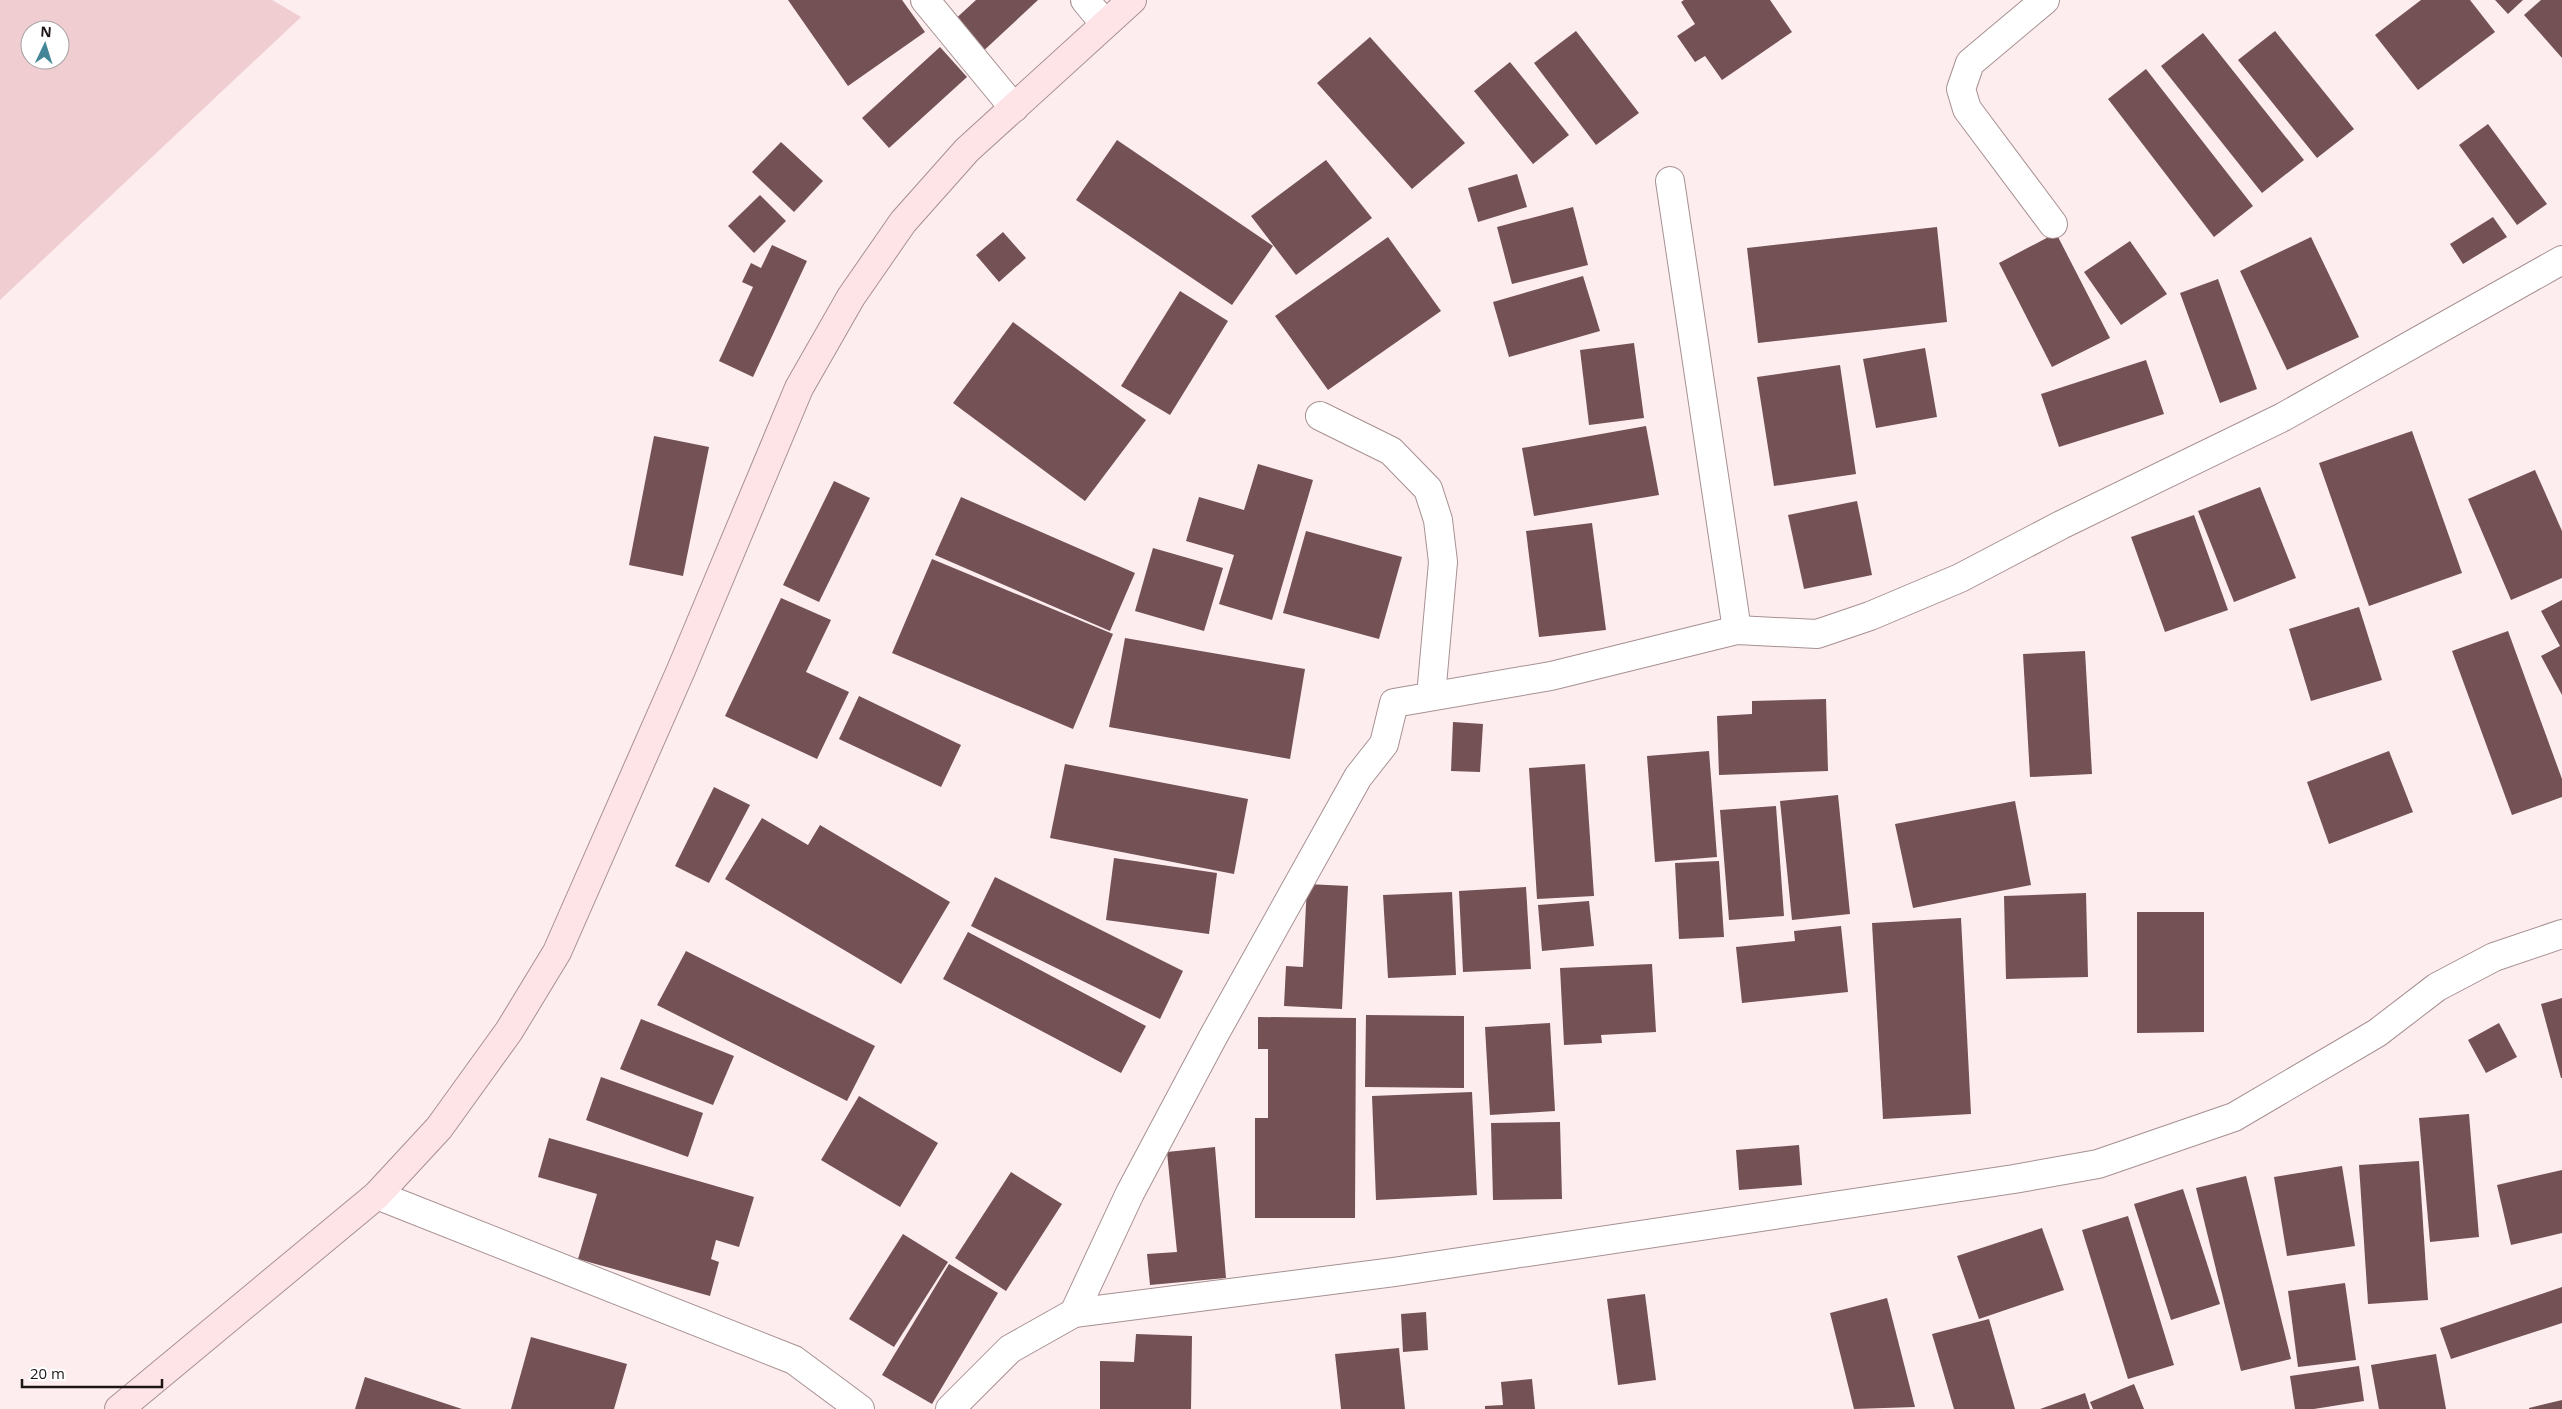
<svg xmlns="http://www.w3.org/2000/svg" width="2562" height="1409" font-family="'Open Sans',sans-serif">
  <rect width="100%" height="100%" fill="#fdedef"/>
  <path fill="#efcdd1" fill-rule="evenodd" d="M0,0H272L301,17L0,300ZM30,30H60V60H30Z"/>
  <g fill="#735155">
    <polygon points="788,0 902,0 925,32 848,86"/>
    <polygon points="976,0 1038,0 979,55 951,23"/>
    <polygon points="1684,0 1770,0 1792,32 1722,80 1705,56 1695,62 1677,36 1695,24 1681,2"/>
    <polygon points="2421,0 2470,0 2495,32 2418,90 2375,35"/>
    <polygon points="2495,0 2523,0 2508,14"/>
    <polygon points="2541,0 2562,0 2562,58 2524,15"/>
    <polygon points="1576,31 1639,113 1596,145 1534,63"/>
    <polygon points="2275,31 2354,129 2317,158 2238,60"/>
    <polygon points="2203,33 2304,160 2262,193 2161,66"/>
    <polygon points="1370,37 1465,143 1412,189 1317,83"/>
    <polygon points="940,47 967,77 889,148 862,118"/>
    <polygon points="1510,62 1569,135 1533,164 1474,91"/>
    <polygon points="2146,69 2253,206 2214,237 2108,99"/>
    <polygon points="2488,124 2547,204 2517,225 2459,145"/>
    <polygon points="1117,140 1273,246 1232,305 1076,200"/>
    <polygon points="781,142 823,181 794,212 752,172"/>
    <polygon points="1326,160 1372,218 1296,275 1251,216"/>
    <polygon points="1517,174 1527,207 1478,222 1468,188"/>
    <polygon points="760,195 786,221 754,253 728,226"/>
    <polygon points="1573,207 1588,265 1512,284 1497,227"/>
    <polygon points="2493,217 2507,237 2463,264 2450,244"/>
    <polygon points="1937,227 1947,322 1758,343 1747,248"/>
    <polygon points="1003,232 1026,258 999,282 976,255"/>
    <polygon points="2056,233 2110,338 2052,367 1999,263"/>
    <polygon points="1388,237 1441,311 1328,390 1275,316"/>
    <polygon points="2311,237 2359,337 2287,370 2240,271"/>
    <polygon points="2130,241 2167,294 2121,325 2084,272"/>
    <polygon points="772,245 807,261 753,377 719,361 753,287 742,282 751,263 761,268"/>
    <polygon points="1583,276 1600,331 1509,357 1493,302"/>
    <polygon points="2218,279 2257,389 2220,403 2180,293"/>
    <polygon points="1180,291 1228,321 1170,415 1121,386"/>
    <polygon points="1013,322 1146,420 1085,501 953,403"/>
    <polygon points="1634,343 1644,418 1589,425 1580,350"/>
    <polygon points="1925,348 1937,417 1876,428 1863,359"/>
    <polygon points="2146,360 2164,414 2059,447 2041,394"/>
    <polygon points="1840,365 1856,474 1774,486 1757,377"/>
    <polygon points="1646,426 1659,495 1534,516 1522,448"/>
    <polygon points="2412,431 2462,573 2369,606 2319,463"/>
    <polygon points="654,436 709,447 683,576 629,565"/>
    <polygon points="1258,464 1313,480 1272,620 1219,604 1234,555 1186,541 1199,497 1244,510"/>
    <polygon points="2535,470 2562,531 2562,578 2511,600 2468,499"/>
    <polygon points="834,481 870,498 819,602 783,585"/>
    <polygon points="2260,487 2296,578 2234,602 2198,511"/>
    <polygon points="961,497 1135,573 1110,631 935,555"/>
    <polygon points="1857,501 1872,575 1804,589 1788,515"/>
    <polygon points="2194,515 2228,610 2165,632 2131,537"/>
    <polygon points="1592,523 1606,630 1539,637 1526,531"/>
    <polygon points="1306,531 1402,557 1379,639 1283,613"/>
    <polygon points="1153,548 1223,568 1204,631 1135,611"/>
    <polygon points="932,559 1113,634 1073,729 892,653"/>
    <polygon points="781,598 831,620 806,672 849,692 817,759 725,716"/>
    <polygon points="2562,600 2562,695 2541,656 2560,646 2541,611"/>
    <polygon points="2359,607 2382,680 2311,701 2289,629"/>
    <polygon points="2508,631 2562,779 2562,797 2512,815 2452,651"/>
    <polygon points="1125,638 1305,669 1290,759 1109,727"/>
    <polygon points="2085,651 2092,774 2030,777 2023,654"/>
    <polygon points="859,696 961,745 941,787 839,739"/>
    <polygon points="1826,699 1828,771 1719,775 1717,716 1752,714 1752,701"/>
    <polygon points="1453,722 1483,724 1480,772 1451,771"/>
    <polygon points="1709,751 1717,857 1655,862 1647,756"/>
    <polygon points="2389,751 2413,812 2329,844 2307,782"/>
    <polygon points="1065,764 1248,799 1234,874 1050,838"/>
    <polygon points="1585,764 1594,896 1537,899 1529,768"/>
    <polygon points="714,787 750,805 709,883 675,866"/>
    <polygon points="1838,795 1850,914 1792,920 1780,801"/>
    <polygon points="2015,801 2031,885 1913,908 1895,824"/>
    <polygon points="1776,806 1784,916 1729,920 1720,810"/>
    <polygon points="762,818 808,845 820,825 950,902 901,984 725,879"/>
    <polygon points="1114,858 1217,873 1209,934 1106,920"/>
    <polygon points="1719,861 1724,937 1679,939 1675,863"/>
    <polygon points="995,877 1183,971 1160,1019 971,926"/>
    <polygon points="1307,884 1348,886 1342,1009 1284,1006 1286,966 1303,967"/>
    <polygon points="1526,887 1531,969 1463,972 1459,891"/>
    <polygon points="1452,892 1456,975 1388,978 1383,895"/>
    <polygon points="2086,893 2088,977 2006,979 2004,896"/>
    <polygon points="1589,901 1594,946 1542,951 1538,905"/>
    <polygon points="2137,912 2204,912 2204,1032 2137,1033"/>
    <polygon points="1961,918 1971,1114 1883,1119 1872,923"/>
    <polygon points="1841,926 1848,992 1742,1003 1736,947 1795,941 1794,931"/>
    <polygon points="968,932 1146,1026 1121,1073 943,979"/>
    <polygon points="686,951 875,1046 847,1101 657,1005"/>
    <polygon points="1652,964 1656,1032 1601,1035 1602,1043 1564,1045 1560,968"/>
    <polygon points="2562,998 2562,1078 2561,1078 2541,1004"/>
    <polygon points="1366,1015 1464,1016 1464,1088 1365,1087"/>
    <polygon points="1258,1017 1356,1018 1355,1218 1255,1218 1255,1118 1268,1118 1268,1049 1258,1049"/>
    <polygon points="641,1019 734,1056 713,1105 620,1069"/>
    <polygon points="1550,1023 1555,1111 1490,1115 1485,1027"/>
    <polygon points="2499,1023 2517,1057 2486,1073 2468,1040"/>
    <polygon points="601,1077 703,1113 688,1157 586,1120"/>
    <polygon points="1472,1092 1477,1195 1376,1200 1372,1096"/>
    <polygon points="859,1096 938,1143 900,1207 821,1160"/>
    <polygon points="2469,1114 2479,1237 2430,1242 2419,1118"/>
    <polygon points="1560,1122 1562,1199 1493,1200 1491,1123"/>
    <polygon points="549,1138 754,1197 739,1247 716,1240 711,1259 719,1262 710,1296 578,1259 597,1194 538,1177"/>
    <polygon points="1799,1145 1802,1185 1739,1190 1736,1150"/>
    <polygon points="1215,1147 1226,1278 1150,1285 1147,1254 1177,1252 1167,1152"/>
    <polygon points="2419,1161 2428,1300 2368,1304 2359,1165"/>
    <polygon points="2342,1166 2355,1246 2287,1256 2274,1177"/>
    <polygon points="2562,1170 2562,1233 2511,1245 2497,1185"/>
    <polygon points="1011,1172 1062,1204 1006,1291 955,1258"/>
    <polygon points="2246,1176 2291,1359 2241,1371 2196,1188"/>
    <polygon points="2183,1189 2220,1304 2171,1320 2134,1204"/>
    <polygon points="2128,1216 2174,1365 2128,1379 2082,1230"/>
    <polygon points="2042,1228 2064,1290 1979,1319 1957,1256"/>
    <polygon points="903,1234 948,1262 894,1347 849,1319"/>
    <polygon points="949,1264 998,1293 932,1404 882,1375"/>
    <polygon points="2345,1283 2356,1360 2298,1367 2288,1291"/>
    <polygon points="2562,1287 2562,1323 2451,1359 2440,1328"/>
    <polygon points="1645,1294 1656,1380 1618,1385 1607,1299"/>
    <polygon points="1887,1298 1915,1407 1854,1409 1830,1313"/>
    <polygon points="1426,1312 1428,1350 1403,1352 1401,1314"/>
    <polygon points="1989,1319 2015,1409 1954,1409 1932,1334"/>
    <polygon points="1136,1334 1192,1336 1191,1409 1100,1409 1100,1361 1134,1362"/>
    <polygon points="531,1337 627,1364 614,1409 511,1409"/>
    <polygon points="1399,1348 1405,1409 1341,1409 1335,1354"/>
    <polygon points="2436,1354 2446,1409 2379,1409 2371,1365"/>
    <polygon points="2359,1366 2364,1401 2314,1409 2295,1409 2290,1376"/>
    <polygon points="365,1377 462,1409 355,1409"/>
    <polygon points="1532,1379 1535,1409 1485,1409 1485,1406 1503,1405 1501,1382"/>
    <polygon points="2134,1384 2144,1409 2093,1409 2090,1402"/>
    <polygon points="2085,1393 2090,1409 2040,1409"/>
    <polygon points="2562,1400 2562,1409 2529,1409 2529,1408"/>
  </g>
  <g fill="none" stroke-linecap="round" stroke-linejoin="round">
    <g stroke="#a79092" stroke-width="30">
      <g id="street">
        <polyline points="925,0 1014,108"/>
        <polyline points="1085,0 1104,23"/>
        <polyline points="2045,0 1970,63 1961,89 1967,109 2053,224"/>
        <polyline points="1670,181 1737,630"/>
        <polyline points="1320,416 1391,451 1428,489 1438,520 1443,562 1431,696"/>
        <polyline points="377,1195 794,1360 860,1409"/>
        <polyline points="1074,1313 1394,1272 2014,1179 2098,1164 2234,1117 2377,1033 2437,987 2494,957 2562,934"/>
        <polyline points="950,1409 1010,1349 1074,1313 1130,1193 1213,1037 1358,777 1384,744 1394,703 1551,676 1737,630 1817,634 1870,616 1960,578 2061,525 2283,417 2562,260"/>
      </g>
    </g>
    <g stroke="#a79092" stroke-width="30">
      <polyline id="secondary" points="119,1409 377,1195 439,1128 509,1031 557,952 681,670 799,388 851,297 903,222 967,150 1132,0"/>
    </g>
    <use href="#street" stroke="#fff" stroke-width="28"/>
    <use href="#secondary" stroke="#fee3e7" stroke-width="28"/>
  </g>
  <g transform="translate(45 45) rotate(4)"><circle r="24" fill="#ffffff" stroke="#a5a1a2"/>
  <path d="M0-4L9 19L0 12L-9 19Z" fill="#448598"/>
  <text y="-8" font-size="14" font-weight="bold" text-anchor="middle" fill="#1e1516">N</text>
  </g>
  <path d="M22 1379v8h140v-8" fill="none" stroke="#1e1516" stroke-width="2.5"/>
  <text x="30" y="1379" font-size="15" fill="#1e1516" stroke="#ffffff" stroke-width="4" paint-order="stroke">20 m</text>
</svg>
